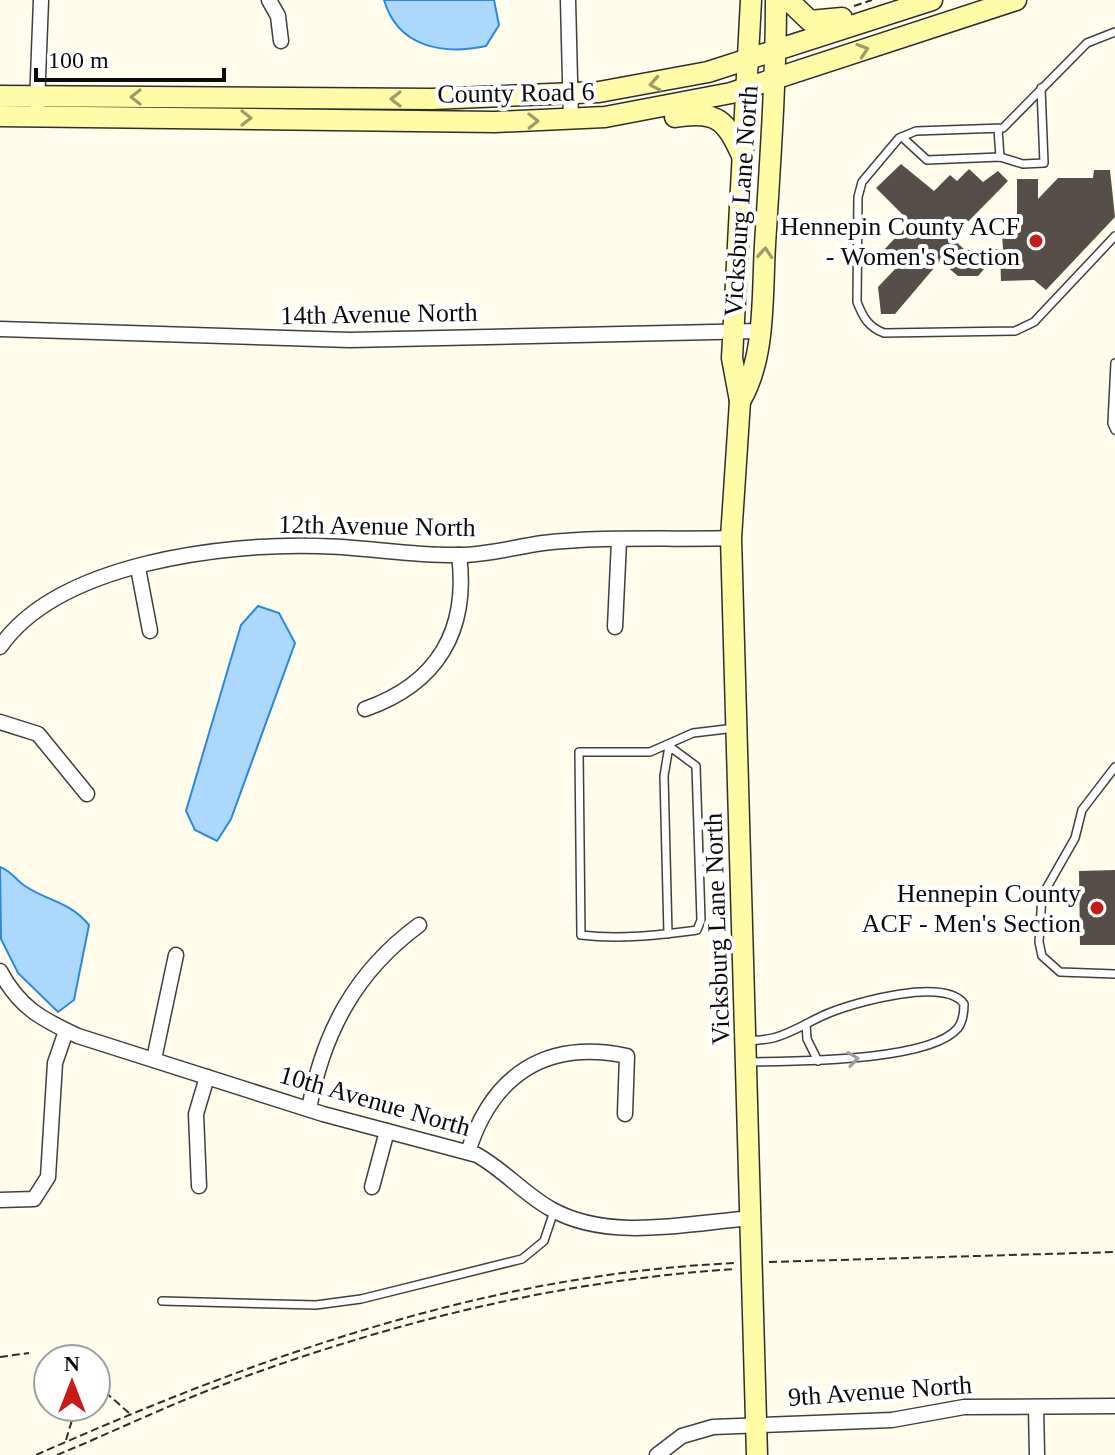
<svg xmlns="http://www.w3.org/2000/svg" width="1115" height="1455" font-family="'Times New Roman',serif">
  <rect width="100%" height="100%" fill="#fffceb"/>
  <g fill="#abd8fc" stroke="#2b89d9" stroke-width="2">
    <path d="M384,0H494L499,25L486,46C444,55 398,48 384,0Z"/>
    <polygon points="258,606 279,613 295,643 231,819 217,841 195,830 186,811 241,625"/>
    <path d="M0,867C11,871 15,879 25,886C49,902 69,901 89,925L74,1000L58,1012L18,973L1,939Z"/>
  </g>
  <g fill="#564e48">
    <polygon points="901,164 934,191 950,175 957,181 969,169 983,182 998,171 1008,181 952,238 965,250 1003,249 1002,234 1017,234 1017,179 1038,179 1038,199 1058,178 1093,178 1094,170 1110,170 1115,217 1046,290 1034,280 1001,281 1000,251 978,276 958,276 940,261 895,314 881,314 878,287 897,267 882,252 910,222 876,188"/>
    <polygon points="1115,870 1115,945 1080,945 1079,871"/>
  </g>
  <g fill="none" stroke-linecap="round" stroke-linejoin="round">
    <g stroke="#3f3f3f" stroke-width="10">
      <g id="service">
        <path d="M1115,32L1087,43L1003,128L916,131L899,138L862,182L858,197L857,302C863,317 868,327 884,333L1015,331L1034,322L1115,236"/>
        <polyline points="998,129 1000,157"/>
        <polyline points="902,137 927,160 1000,157 1023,164 1044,163 1041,88"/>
        <polyline points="1115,363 1112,423 1115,430"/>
        <polyline points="1115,767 1082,810 1075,838 1042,896 1039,942 1042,956 1060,972 1115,974"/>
        <path d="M668,934L664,776L669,746L696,766L701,920L697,930C658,935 620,940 581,935L579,752H650L693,733L735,728"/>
        <polyline points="806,1024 807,1039 818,1061"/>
        <path d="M749,1041C757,1040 765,1040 773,1038C793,1033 811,1020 829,1013C856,1002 945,977 964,1004C964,1013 963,1021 958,1028C930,1062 792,1061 749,1062"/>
        <polyline points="162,1301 316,1305 361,1299 522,1259 544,1241 554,1211"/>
      </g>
    </g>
    <g stroke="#3f3f3f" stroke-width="17">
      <g id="minor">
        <polyline points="269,0 278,16 281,41"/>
        <polyline points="568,0 571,120"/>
        <polyline points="37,104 41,0"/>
        <polyline points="0,329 350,340 759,331"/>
        <polyline points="138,568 150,631"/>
        <polyline points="615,627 619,541"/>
        <path d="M0,647C58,563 224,543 319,546C366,547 412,556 459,555C487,555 515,547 543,543C605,536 669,540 731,538"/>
        <path d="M365,709C437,684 469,631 459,555"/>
        <polyline points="0,722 38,734 87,794"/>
        <path d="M0,971C19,1007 41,1019 78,1036L323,1114L477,1155C504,1170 524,1194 551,1209C609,1242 689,1223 752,1218"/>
        <polyline points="154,1059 176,955"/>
        <path d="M309,1109C323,1033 355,972 419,925"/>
        <path d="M468,1152C492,1075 546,1039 627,1056L625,1114"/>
        <polyline points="199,1186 196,1114 207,1077"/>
        <polyline points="372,1187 387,1131"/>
        <polyline points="0,1200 34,1199 48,1177 55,1063 66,1031"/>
        <polyline points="1036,1407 1037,1455"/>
        <polyline points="657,1455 682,1436 713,1427 892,1420 964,1407 1115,1406"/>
      </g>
    </g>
    <g stroke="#2e2e2e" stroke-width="23">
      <g id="secondary">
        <polyline points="751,0 732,358 740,401 731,538 757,1455"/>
        <polyline points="788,0 810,21 842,18"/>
        <polyline points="0,96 432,99 599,92 708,72 932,0"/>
        <polyline points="0,116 495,122 605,117 731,93 1016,0"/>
        <path d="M675,117C718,110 726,120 743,158"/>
        <path d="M740,401C766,358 762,295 765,245C770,164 776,82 776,0"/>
      </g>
    </g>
    <g stroke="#2e2e2e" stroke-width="2" stroke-dasharray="8 4" stroke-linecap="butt">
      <polyline points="854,6 872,0"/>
      <polyline points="769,1262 1115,1252"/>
      <polyline points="63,1349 71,1359"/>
      <polyline points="0,1357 29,1353"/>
      <polyline points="96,1384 129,1413"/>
      <polyline points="66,1440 76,1407"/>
      <path d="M36,1455C260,1356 488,1274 736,1263"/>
      <path d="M57,1455C113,1432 168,1405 225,1384C391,1322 557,1281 734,1269"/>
    </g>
    <use href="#service" stroke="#fff" stroke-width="7"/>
    <use href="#minor" stroke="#fff" stroke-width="14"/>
    <use href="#secondary" stroke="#fffba6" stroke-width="20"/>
  </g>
  <defs><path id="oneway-chevron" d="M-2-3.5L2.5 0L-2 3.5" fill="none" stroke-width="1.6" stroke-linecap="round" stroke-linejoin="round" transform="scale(2)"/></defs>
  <g stroke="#9e9b68">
    <use href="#oneway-chevron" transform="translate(863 50) rotate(-18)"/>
    <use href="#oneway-chevron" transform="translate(655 84) rotate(170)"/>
    <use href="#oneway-chevron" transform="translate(136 97) rotate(-180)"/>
    <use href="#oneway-chevron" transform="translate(396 99) rotate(-180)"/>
    <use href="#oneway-chevron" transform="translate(246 118)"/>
    <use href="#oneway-chevron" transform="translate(533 121) rotate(-1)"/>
    <use href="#oneway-chevron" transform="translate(765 253) rotate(-86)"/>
  </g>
  <use stroke="#9e9e9e" href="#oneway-chevron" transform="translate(853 1059) rotate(-8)"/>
  <g fill="#c81b18" stroke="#fff" stroke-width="3">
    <circle cx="1036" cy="241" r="8"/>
    <circle cx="1097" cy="908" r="8"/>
  </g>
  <g text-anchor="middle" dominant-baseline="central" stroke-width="8" stroke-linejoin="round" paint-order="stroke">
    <g font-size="26" fill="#0c0c0c" stroke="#fff">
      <text transform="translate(516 93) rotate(-1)">County Road 6</text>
      <text transform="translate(741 201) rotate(-86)">Vicksburg Lane North</text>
      <text transform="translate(379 314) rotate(-1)">14th Avenue North</text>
      <text transform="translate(377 526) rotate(1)">12th Avenue North</text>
      <text transform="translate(717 929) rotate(-92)">Vicksburg Lane North</text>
      <text transform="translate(375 1101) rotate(16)">10th Avenue North</text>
      <text transform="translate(880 1391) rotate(-4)">9th Avenue North</text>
    </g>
    <g font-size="26" fill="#0c0c0c" stroke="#fff" text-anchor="end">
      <text x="1020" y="226">Hennepin County ACF<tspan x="1020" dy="30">- Women's Section</tspan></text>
      <text x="1081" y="893">Hennepin County<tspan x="1081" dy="30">ACF - Men's Section</tspan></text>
    </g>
  </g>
  <g transform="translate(72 1383)"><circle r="38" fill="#ffffff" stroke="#9e9e9e" stroke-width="2"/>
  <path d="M0-6L14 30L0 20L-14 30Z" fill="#c81b18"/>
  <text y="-12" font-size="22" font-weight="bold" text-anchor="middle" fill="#0c0c0c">N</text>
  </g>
  <path d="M36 68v12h188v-12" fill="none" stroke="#0c0c0c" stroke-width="4"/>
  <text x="48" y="68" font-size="24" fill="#0c0c0c" stroke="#ffffff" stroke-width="6" paint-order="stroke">100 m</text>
</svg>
